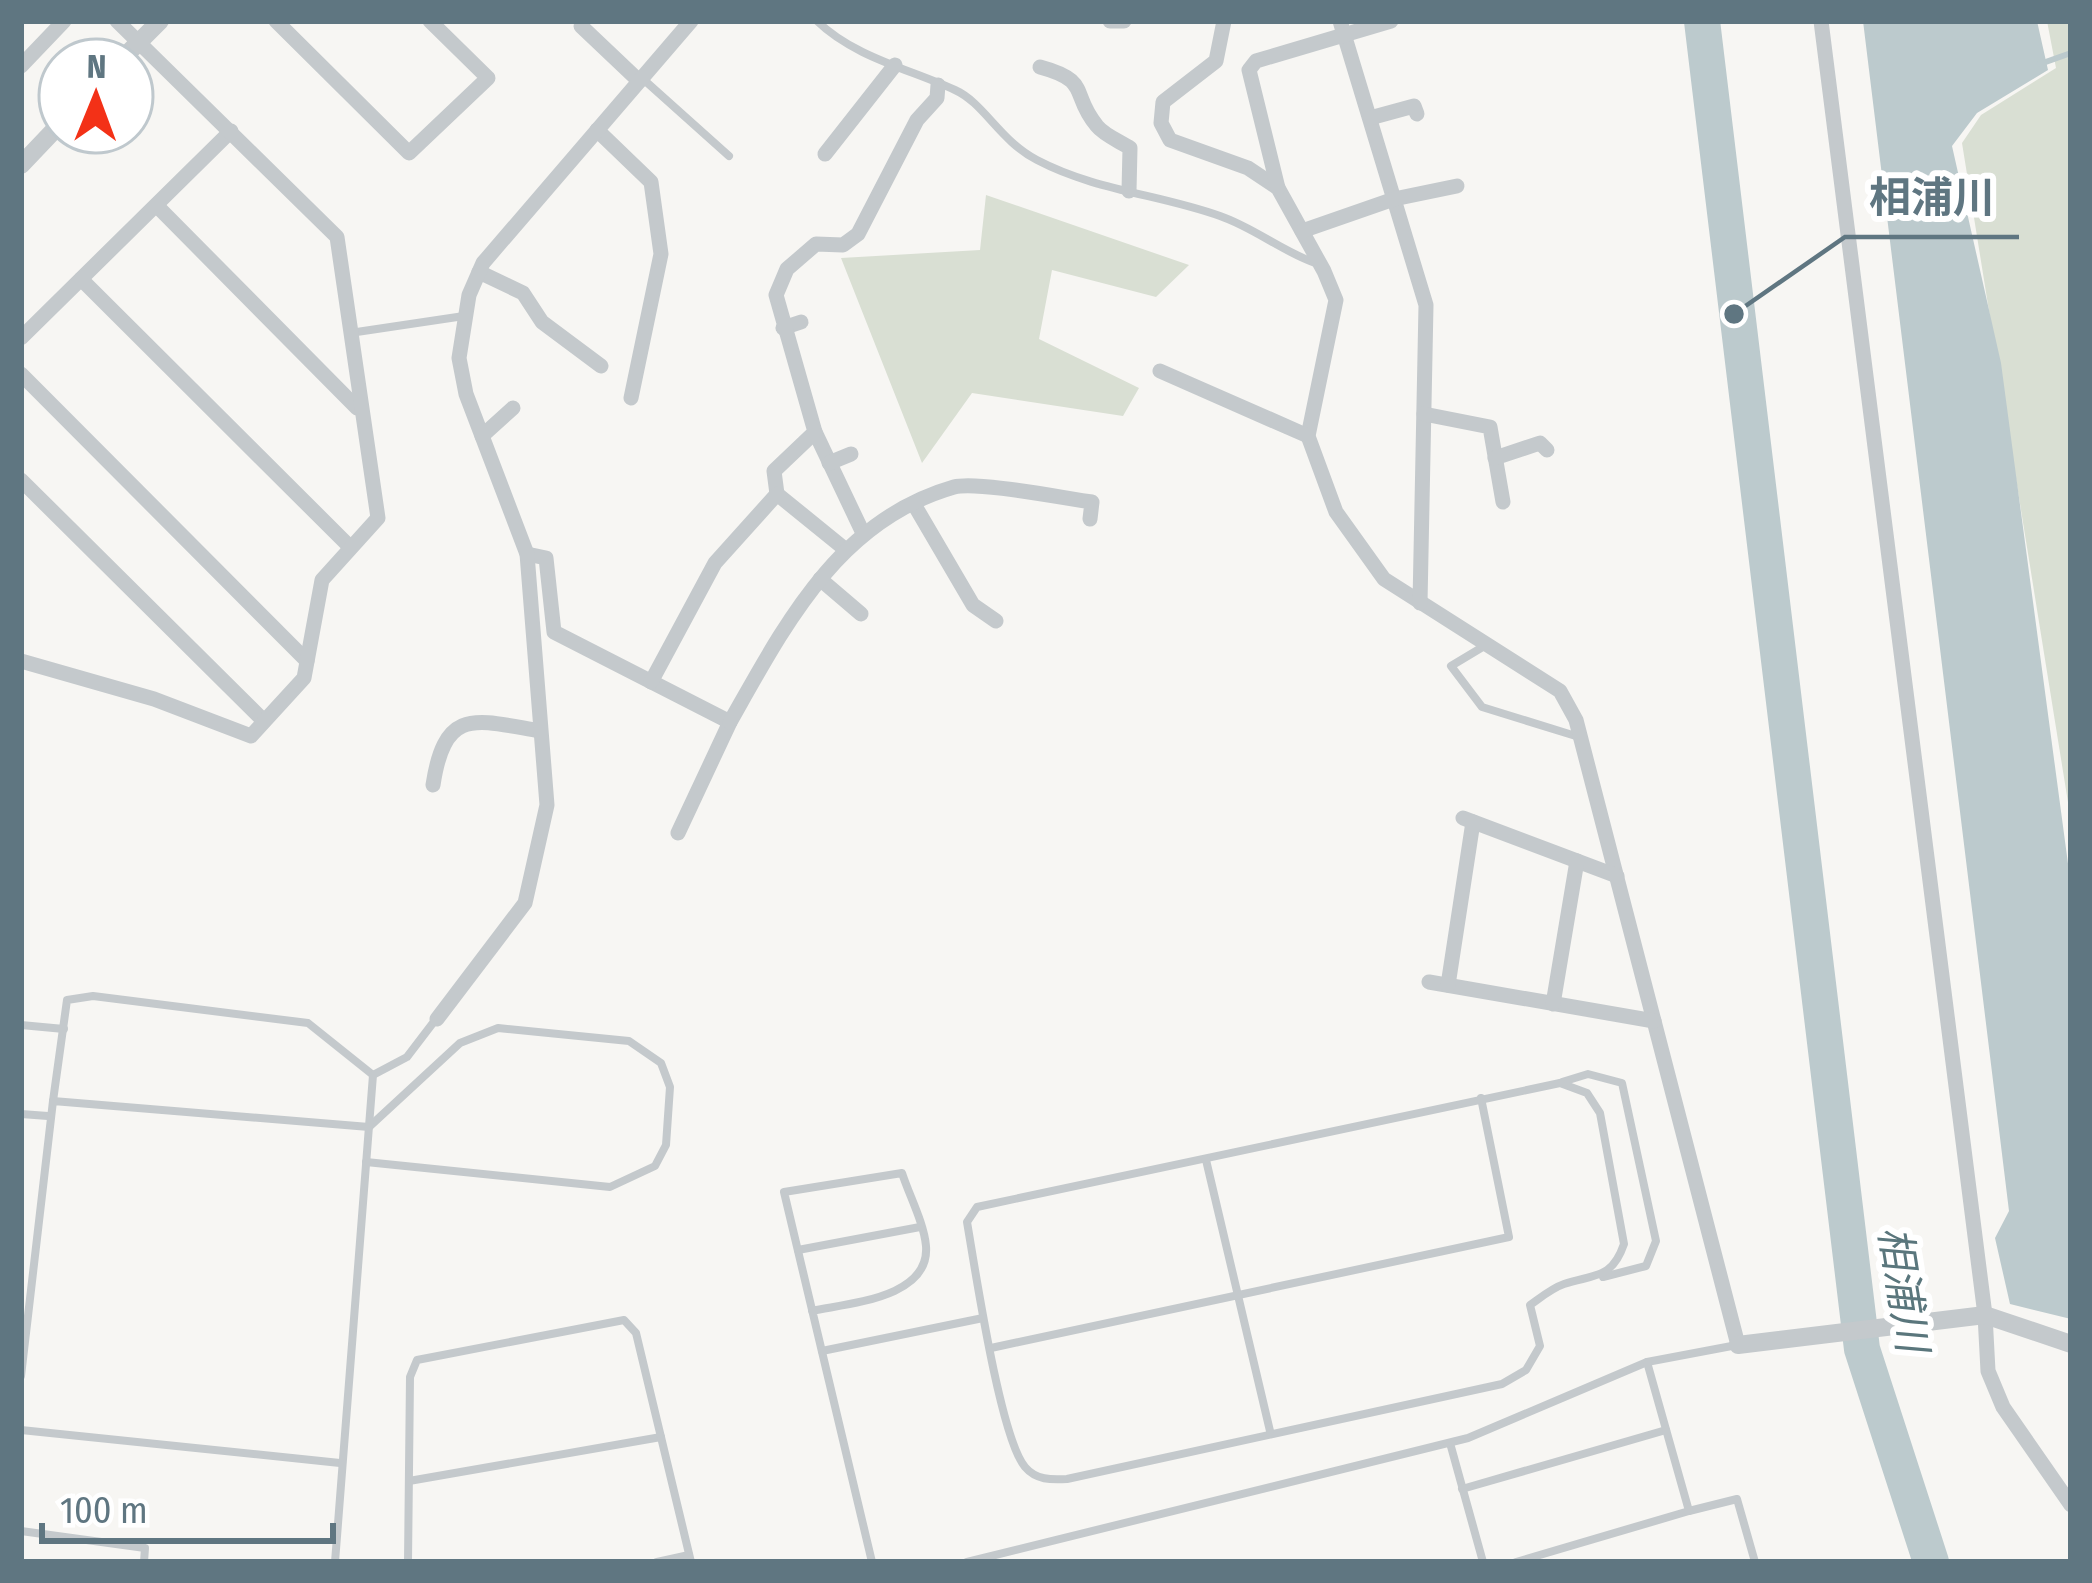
<svg xmlns="http://www.w3.org/2000/svg" width="2092" height="1583" font-family="'Fira Sans Condensed','Noto Sans JP',sans-serif">
  <rect width="100%" height="100%" fill="#f7f6f3"/>
  <g fill="#d9dfd3">
    <polygon points="2047,21 2071,21 2071,821 1962,143 1981,115 2056,68"/>
    <polygon points="986,195 1189,265 1156,297 1052,270 1039,339 1139,388 1123,416 972,393 922,463 841,258 980,250"/>
  </g>
  <polygon fill="#bccacd" points="1863,21 2037,21 2048,70 1977,113 1952,146 2001,363 2071,886 2071,1319 2010,1304 1995,1238 2009,1211"/>
  <g fill="none" stroke-linecap="round" stroke-linejoin="round">
    <polyline stroke="#bccacd" stroke-width="6" points="2040,64 2071,53"/>
    <polyline stroke="#bccacd" stroke-width="36" points="1702,21 1862,1349 1931,1562"/>
    <g stroke="#c4c9cc" stroke-width="8">
      <path d="M817,21C854,57 909,69 955,90C984,103 1000,141 1037,160C1096,191 1159,194 1220,216C1255,228 1284,253 1318,264"/>
      <polyline points="643,79 729,156"/>
      <polyline points="350,333 464,316"/>
      <polyline points="1486,645 1451,666 1482,707 1579,737"/>
      <polyline points="21,1025 64,1029"/>
      <polyline points="1562,1082 1588,1074 1622,1083 1656,1241 1646,1266 1603,1277"/>
      <path d="M1560,1083L1587,1093L1600,1113L1624,1244C1612,1279 1595,1274 1564,1284C1552,1288 1540,1298 1530,1305L1540,1346L1526,1370L1502,1384L1067,1479C1051,1480 1036,1480 1025,1467C1000,1437 975,1268 967,1222L977,1207Z"/>
      <polyline points="53,1101 67,1000 93,996 308,1023 373,1075"/>
      <polyline points="21,1114 48,1116"/>
      <polyline points="1206,1160 1270,1431"/>
      <polyline points="798,1250 920,1227"/>
      <path d="M812,1311C849,1303 930,1298 926,1246C924,1223 909,1195 902,1173L784,1192L872,1562"/>
      <polyline points="991,1348 1509,1237 1481,1098"/>
      <polyline points="822,1351 983,1318"/>
      <polyline points="21,1376 53,1101 369,1127 460,1043 498,1028 629,1041 661,1063 670,1087 666,1145 655,1166 610,1187 366,1162"/>
      <polyline points="21,1430 340,1463"/>
      <polyline points="1450,1443 1483,1562"/>
      <polyline points="409,1481 661,1437"/>
      <polyline points="1462,1489 1666,1430"/>
      <polyline points="1689,1511 1737,1499 1755,1562"/>
      <polyline points="21,1531 145,1548 144,1562"/>
      <polyline points="335,1562 373,1075 407,1057 436,1019"/>
      <polyline points="408,1562 410,1377 417,1360 624,1320 636,1333 691,1562"/>
      <polyline points="657,1562 689,1555"/>
      <polyline points="967,1562 1468,1438 1647,1362 1737,1345"/>
      <polyline points="1516,1562 1689,1511 1647,1362"/>
    </g>
    <g stroke="#c4c9cc" stroke-width="15">
      <polyline points="276,21 409,153 488,78 430,21"/>
      <polyline points="1110,21 1124,21"/>
      <polyline points="1224,21 1216,61 1163,102 1161,123 1170,140 1248,168 1278,188 1324,271 1336,300 1308,436 1336,512 1384,579 1560,691 1576,720 1738,1345"/>
      <polyline points="1340,21 1426,305 1420,603"/>
      <polyline points="1821,21 1985,1315 1988,1371 2003,1407 2071,1505"/>
      <polyline points="581,26 639,81"/>
      <polyline points="21,66 64,21"/>
      <path d="M1040,67C1092,81 1070,94 1097,126C1104,135 1121,142 1130,148L1129,191"/>
      <polyline points="1370,118 1414,106 1417,114"/>
      <polyline points="597,130 651,182 661,254 631,398"/>
      <polyline points="825,154 895,65"/>
      <polyline points="1278,188 1249,70 1256,61 1391,21"/>
      <polyline points="157,206 357,408"/>
      <polyline points="1302,231 1394,199 1457,186"/>
      <polyline points="479,272 523,293 542,322 601,366"/>
      <polyline points="81,279 349,546"/>
      <polyline points="783,328 801,322"/>
      <polyline points="21,338 231,131"/>
      <polyline points="1160,371 1308,436"/>
      <polyline points="21,374 307,661"/>
      <polyline points="1424,414 1490,427 1503,502"/>
      <polyline points="815,432 862,531"/>
      <polyline points="482,436 513,408"/>
      <polyline points="1495,458 1540,443 1547,450"/>
      <polyline points="829,463 851,454"/>
      <polyline points="21,480 264,721"/>
      <polyline points="777,494 774,471 815,432 776,295 787,269 816,244 843,245 858,234 917,120 937,98 938,85"/>
      <polyline points="915,506 973,605 996,621"/>
      <polyline points="527,554 546,558 554,632 730,722 678,833"/>
      <polyline points="820,579 861,614"/>
      <polyline points="21,661 154,699 251,736 304,678 322,580 378,518 337,237 117,21"/>
      <polyline points="651,682 715,563 777,494 846,550"/>
      <path d="M730,722C785,625 838,520 954,487C977,481 1063,498 1092,502L1090,519"/>
      <path d="M433,785C445,706 476,720 540,731"/>
      <polyline points="1463,818 1617,876"/>
      <polyline points="1429,982 1654,1021"/>
      <polyline points="1448,985 1473,822"/>
      <polyline points="1553,1004 1577,861"/>
      <polyline points="437,1019 525,903 547,805 527,554 466,394 459,358 469,295 483,263 691,21"/>
    </g>
    <g stroke="#c4c9cc" stroke-width="18">
      <polyline points="121,60 160,21"/>
      <polyline points="21,165 60,124"/>
      <polyline points="1738,1345 1985,1315 2071,1344"/>
    </g>
  </g>
  <g text-anchor="middle" dominant-baseline="central" stroke-width="12" stroke-linejoin="round" paint-order="stroke">
    <g font-size="42" font-style="italic" fill="#5a767c" stroke="#fff">
      <text transform="translate(1903 1289) rotate(81)">相浦川</text>
    </g>
  </g>
  <path fill="none" stroke="#5f7681" stroke-width="4.5" d="M1734 314L1845 237H2019"/>
  <circle fill="#5f7681" stroke="#fff" stroke-width="4.5" cx="1734" cy="314" r="12"/>
  <g font-size="42" text-anchor="middle" font-weight="bold" fill="#5f7681" stroke="#fff" stroke-width="12" stroke-linejoin="round" paint-order="stroke">
    <text x="1932" y="212">相浦川</text>
  </g>
  <rect width="2092" height="1583" fill="none" stroke="#5f7681" stroke-width="48"/>
  <g transform="translate(96 96) rotate(1)"><circle r="57" fill="#ffffff" stroke="#bfc8cd" stroke-width="3"/>
  <path d="M0-9L21 45L0 30L-21 45Z" fill="#f33117"/>
  <text y="-18" font-size="33" font-weight="bold" text-anchor="middle" fill="#5f7681">N</text>
  </g>
  <path d="M42 1523v18h291v-18" fill="none" stroke="#5f7681" stroke-width="6"/>
  <text x="60" y="1523" font-size="36" fill="#5f7681" stroke="#ffffff" stroke-width="9" paint-order="stroke">100 m</text>
</svg>
